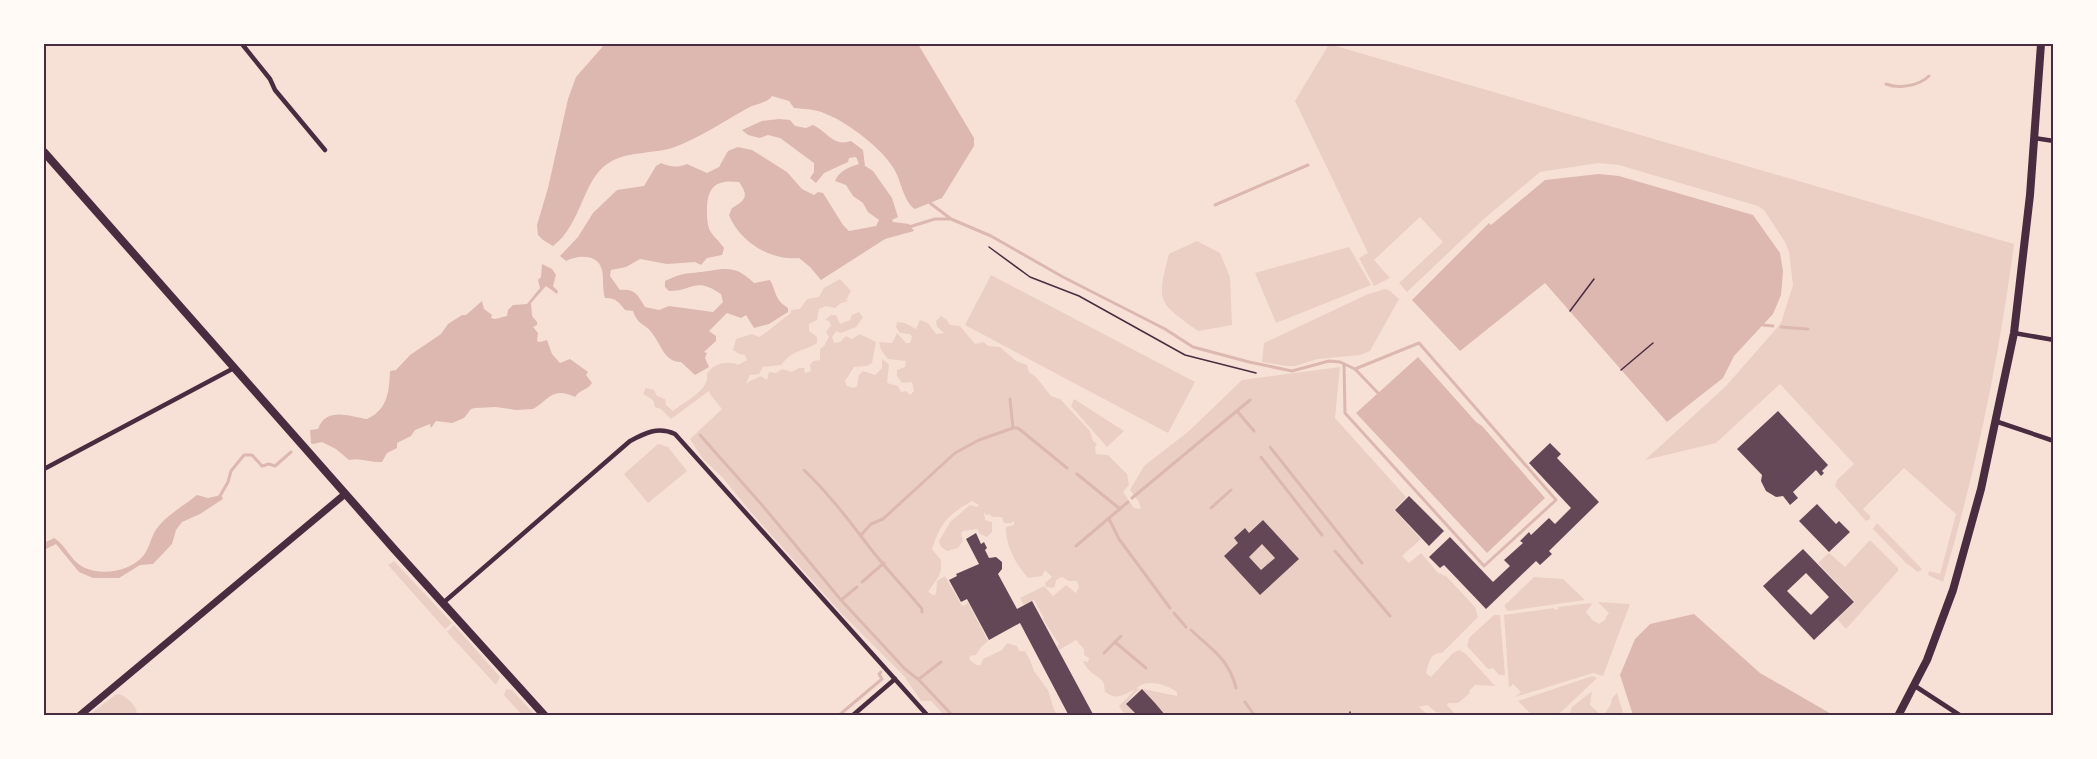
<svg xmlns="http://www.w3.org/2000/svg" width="2097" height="759" font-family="'Libre Baskerville',serif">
  <rect width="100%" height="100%" fill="#f7e1d7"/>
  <g fill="#ebcfc5">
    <path d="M1329,44L2014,244C1999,358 1976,471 1943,582L1928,575L1929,571L1940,574L1956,514L1904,468L1863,509L1870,516V519L1866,521L1835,486L1837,480L1854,464L1780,384L1716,443L1645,460L1726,386L1781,323L1793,285L1789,252L1785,242L1764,210L1758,206L1619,165L1598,163L1540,172L1485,218L1407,292L1399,283L1443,242L1420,217L1374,260L1390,278L1374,286L1359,258L1368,253L1295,101Z"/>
    <path d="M1197,241L1220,253L1230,277L1232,325L1198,331C1158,302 1156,303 1169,254Z"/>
    <polygon points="1349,247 1371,285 1276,323 1255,273"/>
    <polygon points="991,275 1195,382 1168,433 965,325"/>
    <path d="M840,279L851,291L846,300L849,301L841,303L835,308L826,306L819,309L817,320L809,324V331L817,337V343C801,353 795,348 781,365L763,367L759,374L750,375L746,383L761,376L767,380L769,372L776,373L782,369L792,372L799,368H804L805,373L811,371L810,365L813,361L820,360V349L824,346L829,337L826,332L831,325L829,321L825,320L831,315H836L840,324L850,320L852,315L859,312L863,317L856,327L841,333L836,331L832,337L834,343L840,342L846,336L852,339L860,334L876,342L872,363L867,366L854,367L845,381L847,386L854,388L857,386L859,375L863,371L875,375L882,368V359L889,364L887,383L898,386L901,392L906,391L910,395L914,391L912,382L902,383L897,376V370L905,367L906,361L888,359L881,350L879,342L892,343L897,333L906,343H910L912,337L910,334L900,333L896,327L897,322L905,323L916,329L920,320L928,323L936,334L944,333L937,327L936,321L941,316L947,320L950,325L960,326L975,344L984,342L988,346L1000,347L1016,361L1027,365L1029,372L1036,377L1051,396L1060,399L1090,431L1093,441L1097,444L1095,447L1096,454L1108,455L1127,474L1129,485L1123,492L1134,508L1141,509L1139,502L1130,490L1144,466L1189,431L1242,380L1340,367L1335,418L1406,497L1394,510L1421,539L1402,556L1409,563L1421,553L1438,573L1446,576L1475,607L1478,617L1442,653C1430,652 1429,663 1426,673L1431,677L1453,653L1459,650L1466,654L1495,686L1475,685L1469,691L1470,693L1458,703H1448L1447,705L1456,715L1436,712L1427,705L1419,707L1428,715L1166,716L1143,689L1177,696V692C1166,684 1145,678 1136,689L1140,688L1126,703L1137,715H1125L1119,706L1135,690C1123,694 1118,701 1105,692C1104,689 1105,685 1103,682C1101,677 1088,674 1083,661L1088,662L1089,658L1084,655V649L1076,640L1059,650L1057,646L1059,644L1043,619L1044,618L1034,600L1024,605L1020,598L1044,586L1053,596L1066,585L1076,593L1079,587L1077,581H1069L1062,577L1056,580L1055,586L1053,588L1046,587L1045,583L1052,577L1045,570L1042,576L1028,578C1016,565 1005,544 1006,527L1014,525V521L1011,523H1004L1002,517H992L990,514L986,515L984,512L985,520L992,522V532L987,537L980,534L977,529L963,531L961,533L963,541L958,548L947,551L941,547L939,541L950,522L970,505L977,507L979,505L972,501C948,515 941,522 932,549L941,560V570L939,576L928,592L933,595L936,594L937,581L945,576L962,606L967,604V601L988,641L981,647L976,655L970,656L969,659L976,665H981L983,659L1002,650L1007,643L1017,646L1019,651H1025L1030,660L1034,671L1048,690L1054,710L1058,715H944L931,701H921L904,676L841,613L749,510L723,478L703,459L690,439L722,409L710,394L709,391L671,419L661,409L655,407L653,400L643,394L646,388L654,390L657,396L665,399L666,405L673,411C684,402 710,390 707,374C712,364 728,360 738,365L747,360L745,355L739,354L733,350L736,339L752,334L759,337C769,331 781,320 791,313V310L800,309L807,299L819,297L824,288Z"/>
    <polygon points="1385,289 1390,291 1399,299 1370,351 1360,355 1318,359 1295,366 1286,366 1262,362 1264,343 1366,295"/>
    <polygon points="1074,399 1124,431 1107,447 1071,406"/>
    <polygon points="658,444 668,447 687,471 648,503 624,474"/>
    <polygon points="1877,523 1922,569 1918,572 1906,563 1873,529"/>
    <polygon points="1870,540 1898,568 1898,571 1846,629 1837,619 1855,602 1818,563 1829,553 1845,567"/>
    <polygon points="394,561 452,623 445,629 388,565"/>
    <polygon points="1534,577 1563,579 1585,600 1508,611 1504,606"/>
    <polygon points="1598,602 1630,604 1603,676 1593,673 1515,697 1521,692 1513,684 1509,688 1504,615 1554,608 1555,610 1558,609 1558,607 1591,603 1592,604 1586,612 1591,618 1591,619 1599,624 1606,619 1605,618 1609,613"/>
    <polygon points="1494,615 1500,615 1505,675 1499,675 1493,668 1488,669 1467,646 1469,638"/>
    <polygon points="454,625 500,677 496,685 447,632"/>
    <polygon points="1592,676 1597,678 1558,715 1532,715 1518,701"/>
    <polygon points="506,689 512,690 535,715 522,715 504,695"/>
    <polygon points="1592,691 1590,705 1601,715 1569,715 1572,707"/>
    <polygon points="1617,693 1624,715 1604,715 1611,704 1612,698"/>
    <path d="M118,694C127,696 137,706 137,715H89L115,695Z"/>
  </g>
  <g fill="#dcb8b0">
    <path d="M605,44H918L974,138V146L942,198L915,209C904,203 901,180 894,169C883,149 847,122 826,114C816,109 804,109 794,108L789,101L772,96C766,104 756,103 748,108C724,121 701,137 675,147C655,154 631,151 612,161C582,176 583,224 553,246L543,240L538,235L537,225L548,188L568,99L576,77Z"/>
    <path d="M779,119L790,120L795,126L806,128L813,125C828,132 833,147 851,141L863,150L865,166L873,171L892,198L898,217L892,220L893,222L909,224L914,231L885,239L821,280L810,267L799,258C770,261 739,241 729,215L732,208C746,200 749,196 739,182C716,179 707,187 707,210C707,215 707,220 708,225C710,235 719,240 724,248L722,255L707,258L701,265L695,262L667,264L640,259L626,267L611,270L610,276L620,290C635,288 638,295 645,307L659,310L669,306L713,312L723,302L721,294C695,276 693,291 669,291L665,287V281C682,273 683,274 701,272C726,269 734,264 754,283L770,280C777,293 774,299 788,308V312L769,324L754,328L746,315L741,318L727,313L709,331L716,336V341L704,352L707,353L705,358L709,367L695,375L681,362C664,362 661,344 652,333C645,323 638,326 633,311L625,310C620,303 615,297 605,298C602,289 604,279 602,270C598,253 577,255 566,261L560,256L578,237L593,213L617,190L644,186L656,166L661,163C670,167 677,168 687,164L707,173L719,167L728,151L738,147L752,150L787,172L802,189L814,195L818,192L823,193L843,225L849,231L876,226L879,220L868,212L863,203L853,196L846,185L835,181C839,171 849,167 859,164L856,157L849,158L848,162L824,173L816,183L810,178L814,172V163L780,138L768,135L760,138L748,135L742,130L762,121Z"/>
    <polygon points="1599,174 1619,176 1753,215 1780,253 1783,271 1781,295 1773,314 1734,356 1723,378 1667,422 1545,283 1460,351 1412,300 1489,223 1491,225 1545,180"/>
    <path d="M542,264L552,269L556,275L553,286L558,291L557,294L546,286L531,303L532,316L537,322V325L533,327L538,333L537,341L540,342L547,340L552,354L560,363L570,359L588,372L586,375L592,383C588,390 579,390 575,397C552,386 549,400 533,409L516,410L496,407L475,408L471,409L464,418L452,423L436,421L431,428L430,424L415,430L411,436L397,443V448L387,453L382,462C371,463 360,457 349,460L336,449L322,442L313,444L311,443L310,430L318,429C327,406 349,417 367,419C388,409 389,392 390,371L396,370L410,355L441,334L448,324L462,315H466L482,301L484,309L492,315L491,318L495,319L507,316L508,310L513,305L527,304L540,288L538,280L541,277Z"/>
    <polygon points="1418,357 1476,422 1482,426 1545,498 1487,553 1356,413"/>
    <path d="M197,495L208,498L221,495L223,499L200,514L182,522L176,530L172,544L153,564L140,565L119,578H93L79,572L56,544L44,550V543L54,538C66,545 70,560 83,567C100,576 130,572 143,556C150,548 151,535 158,527C166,516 186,504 197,495Z"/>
    <polygon points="1694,614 1760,673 1833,715 1633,715 1620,675 1635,639 1650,624"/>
  </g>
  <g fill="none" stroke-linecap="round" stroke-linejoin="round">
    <g stroke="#dcb8b0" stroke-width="3">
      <path d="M1886,84C1898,89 1919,86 1929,76"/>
      <polyline points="930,203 951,219 991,236 1063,277 1165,329 1193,347 1249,362 1292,371 1329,361 1340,362 1355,369 1378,393"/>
      <polyline points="1215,205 1308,165"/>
      <polyline points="909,227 935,219 949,219"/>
      <polyline points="1763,325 1773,326"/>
      <polyline points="1781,327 1808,329"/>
      <polyline points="1344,364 1345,413 1484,566 1556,500 1419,343 1355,369"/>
      <polyline points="1010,399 1013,428"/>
      <polyline points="1237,411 1254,431"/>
      <polyline points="700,435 762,505 841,600 905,669 919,680 953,716"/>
      <polyline points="1270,447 1362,563"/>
      <polyline points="1261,457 1322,535"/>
      <path d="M804,470C828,493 848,519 867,544C884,567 904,587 922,609V612"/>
      <polyline points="1077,474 1120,509"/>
      <polyline points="220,496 228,482 231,471 244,455 252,455 262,466 269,464 275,466 291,452"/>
      <polyline points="1132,498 1250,400"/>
      <polyline points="1211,508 1231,490"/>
      <polyline points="1109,519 1119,539 1170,608"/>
      <polyline points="861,535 871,524 883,519 955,453 979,440 1013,428 1018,428 1067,468"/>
      <polyline points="1076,546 1128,502"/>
      <polyline points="1335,551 1390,616"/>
      <polyline points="862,582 884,563"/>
      <polyline points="841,600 857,587"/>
      <polyline points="1174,613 1186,627"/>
      <path d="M1191,630C1212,650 1229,659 1236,688"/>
      <polyline points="1115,642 1146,668"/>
      <polyline points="1104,653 1121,636"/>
      <polyline points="919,679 941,662"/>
      <polyline points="1245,702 1255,716"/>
      <polyline points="838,716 882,679 879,674 881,672"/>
    </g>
  </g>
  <g fill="#644757" fill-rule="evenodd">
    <polygon points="1778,411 1828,465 1822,471 1824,473 1821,476 1816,470 1793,492 1798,498 1790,505 1783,496 1776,497 1766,491 1761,481 1762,475 1737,449"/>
    <polygon points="1550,443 1561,454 1557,458 1599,502 1549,551 1552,554 1540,565 1536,561 1486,609 1444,565 1440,568 1429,557 1450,537 1493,582 1510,566 1504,560 1523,543 1520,541 1529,532 1531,535 1549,518 1555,524 1571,508 1529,463"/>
    <polygon points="1409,496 1444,531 1429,546 1395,510"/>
    <polygon points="1817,504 1836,524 1839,521 1850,532 1829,552 1799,521"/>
    <path d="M1263,520L1299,559L1260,595L1224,556L1238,543L1234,538L1245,528L1249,533ZM1262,544L1275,558L1261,570L1249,557Z"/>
    <polygon points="976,533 981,544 984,542 987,548 985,550 989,558 996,557 1002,562 1002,569 998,574 1017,609 1032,601 1094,716 1069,716 1020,623 989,640 967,599 961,602 949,580 957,576 956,574 979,564 966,539"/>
    <path d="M1803,549L1854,602L1814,640L1763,586ZM1806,573L1829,597L1811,615L1787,591Z"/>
    <polygon points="1142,689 1155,703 1166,716 1138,716 1126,704"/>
  </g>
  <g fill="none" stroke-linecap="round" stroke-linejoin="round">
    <g stroke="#4a2c40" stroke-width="1.5">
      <polyline points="989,247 1030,277 1079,296 1185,355 1256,373"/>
      <polyline points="1570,311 1594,279"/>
      <polyline points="1621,370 1653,343"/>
      <polyline points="1350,712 1350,716"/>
    </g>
    <g stroke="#4a2c40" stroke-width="4.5">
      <polyline points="242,44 270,79 275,90 325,150"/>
      <polyline points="2034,138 2054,141"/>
      <polyline points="2014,333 2054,340"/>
      <polyline points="1995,421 2054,441"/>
      <polyline points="44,469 234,368"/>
      <path d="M443,603L630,441C645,433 658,426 675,434L928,716"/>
      <polyline points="1915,686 1961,716"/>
      <polyline points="852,716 895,679"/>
    </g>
    <polyline stroke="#4a2c40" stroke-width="7" points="79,716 345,494"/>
    <g stroke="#4a2c40" stroke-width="8">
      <polyline points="44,152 394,549 545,716"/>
      <polyline points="1898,716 1927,660 1953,590 1981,489 2014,333 2030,195 2041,44"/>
    </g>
  </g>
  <rect width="2097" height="759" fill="none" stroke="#fffaf5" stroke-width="90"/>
  <rect x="45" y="45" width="2007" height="669" fill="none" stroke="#4a2c40" stroke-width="2"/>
</svg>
